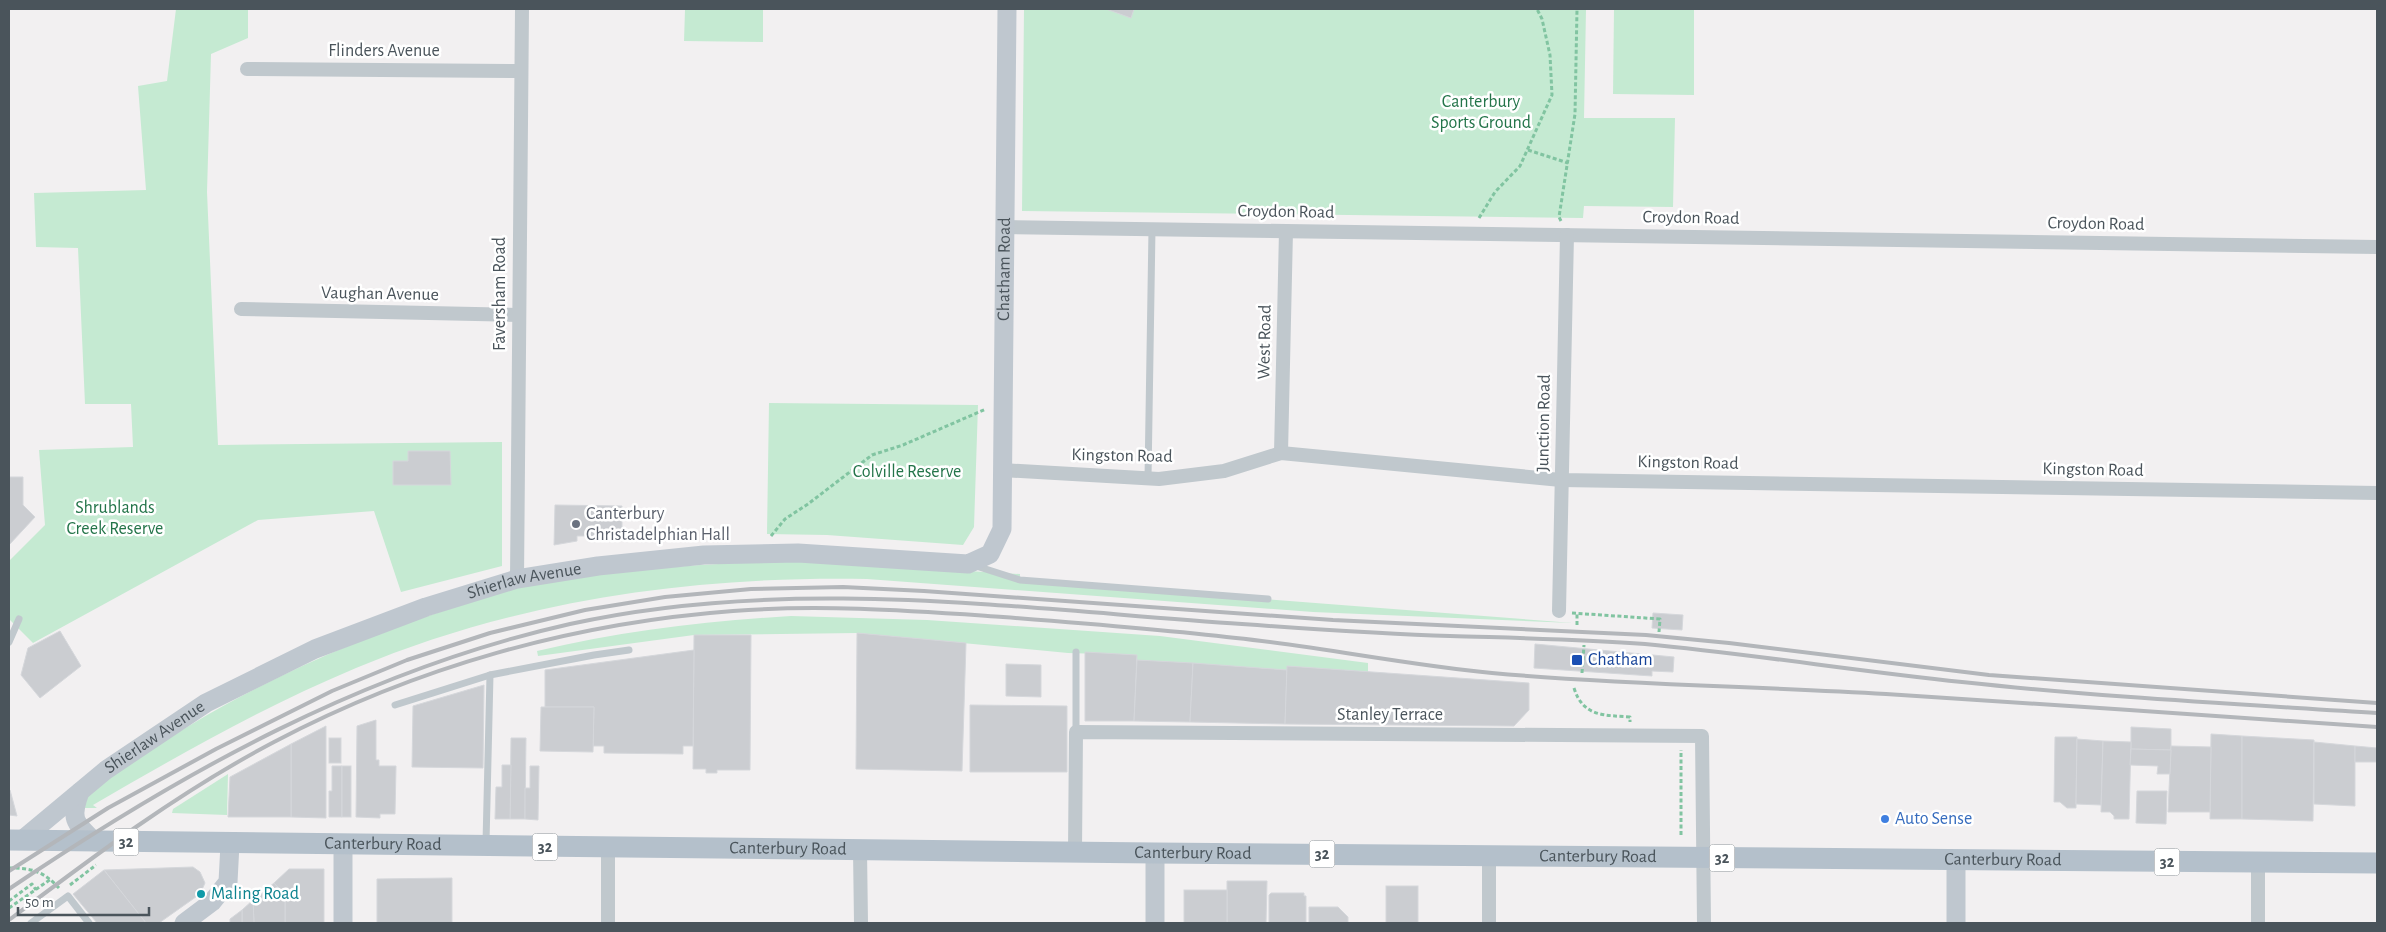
<svg xmlns="http://www.w3.org/2000/svg" width="2386" height="932" font-family="'Alegreya Sans',sans-serif">
  <rect width="100%" height="100%" fill="#f2f0f1"/>
  <g fill="#c5ead2">
    <polygon points="176,9 248,9 248,38 211,54 207,192 218,445 502,442 502,566 401,592 374,511 258,520 33,643 9,619 9,561 45,525 39,450 133,447 131,404 85,404 78,248 36,247 34,193 146,190 138,86 167,81"/>
    <polygon points="685,9 763,9 763,42 684,41"/>
    <polygon points="1024,9 1586,9 1584,118 1675,118 1673,207 1584,206 1583,218 1022,211"/>
    <polygon points="1614,9 1694,9 1694,95 1613,94"/>
    <polygon points="769,403 978,405 974,527 963,545 827,535 767,534"/>
    <path d="M804,561L1020,574V580L1573,623L1313,612L867,579C694,576 517,600 356,668C265,706 179,755 93,805L97,808H83V798C196,711 322,649 458,606C482,599 505,590 529,584C564,576 601,573 637,570C693,565 748,562 804,561Z"/>
    <path d="M791,616L927,620L1160,636L1368,663V672L1287,666V670L1137,660V655L1068,653L857,633L694,635L538,656L537,651C621,631 705,621 791,616Z"/>
    <polygon points="228,774 227,815 172,813 173,809"/>
  </g>
  <g fill="#cbcdd1" stroke="#d5d7db">
    <polygon points="1106,9 1134,9 1131,18"/>
    <polygon points="408,451 450,451 451,485 393,485 393,461 408,461"/>
    <polygon points="9,477 23,477 23,505 35,517 9,545"/>
    <polygon points="555,505 622,506 622,533 607,536 577,536 577,541 554,545"/>
    <polygon points="1653,613 1683,615 1682,630 1652,628"/>
    <polygon points="60,631 81,666 40,698 21,675 28,648"/>
    <polygon points="857,633 966,643 962,771 856,769"/>
    <polygon points="694,635 751,635 750,770 717,770 717,773 706,773 706,769 693,769"/>
    <polygon points="1535,644 1674,657 1673,672 1652,671 1652,676 1534,668"/>
    <polygon points="694,650 693,746 683,746 683,754 604,753 604,746 593,746 594,707 545,707 545,670"/>
    <polygon points="1085,652 1137,655 1134,721 1085,721"/>
    <polygon points="1137,660 1193,663 1190,722 1134,721"/>
    <polygon points="1193,663 1287,670 1285,724 1190,722"/>
    <polygon points="1006,664 1041,665 1041,697 1006,696"/>
    <polygon points="1287,666 1529,683 1529,710 1514,726 1285,724"/>
    <polygon points="484,685 483,768 412,767 413,706"/>
    <polygon points="970,705 1067,706 1067,772 970,772"/>
    <polygon points="541,707 594,707 593,752 540,751"/>
    <polygon points="376,720 376,760 379,760 379,766 396,766 395,814 380,814 380,818 356,817 357,726"/>
    <polygon points="326,726 326,818 291,817 291,744"/>
    <polygon points="2131,727 2171,729 2171,750 2131,749"/>
    <polygon points="2211,734 2242,736 2242,819 2210,819"/>
    <polygon points="2242,736 2314,740 2313,821 2242,819"/>
    <polygon points="2055,737 2077,737 2076,808 2067,808 2060,802 2054,802"/>
    <rect x="329" y="738" width="12" height="25"/>
    <polygon points="511,738 526,738 525,819 510,819"/>
    <polygon points="2077,739 2103,741 2101,805 2076,804"/>
    <polygon points="2103,741 2131,742 2129,819 2114,819 2114,816 2110,812 2101,812"/>
    <polygon points="2314,742 2355,746 2355,806 2314,804"/>
    <polygon points="291,744 291,817 228,817 230,777"/>
    <polygon points="2171,746 2211,747 2210,812 2168,812"/>
    <polygon points="2355,746 2377,748 2377,762 2355,762"/>
    <polygon points="2131,749 2171,750 2170,774 2157,774 2158,766 2130,765"/>
    <polygon points="502,765 511,765 510,819 495,819 496,787 502,787"/>
    <polygon points="332,766 342,766 342,817 329,817 329,791 332,791"/>
    <rect x="342" y="766" width="9" height="51"/>
    <polygon points="530,766 539,766 538,820 525,819 525,788 530,788"/>
    <polygon points="9,790 10,790 17,816 9,815"/>
    <polygon points="2137,791 2167,791 2166,824 2136,823"/>
    <polygon points="193,867 200,872 205,883 200,894 159,923 146,923 104,870"/>
    <polygon points="289,869 324,869 324,923 285,923 285,895 274,883"/>
    <polygon points="104,870 146,923 97,923 73,894"/>
    <polygon points="452,878 452,923 377,923 377,879"/>
    <polygon points="1227,881 1267,881 1266,923 1227,923"/>
    <polygon points="274,883 285,895 285,923 254,923 253,900"/>
    <rect x="1386" y="886" width="32" height="37"/>
    <rect x="1184" y="890" width="43" height="33"/>
    <polygon points="1271,893 1304,893 1304,896 1306,896 1306,923 1269,923 1269,895"/>
    <polygon points="253,900 254,923 242,923 242,910"/>
    <polygon points="1309,907 1338,907 1348,917 1348,923 1309,923"/>
    <polygon points="242,910 242,923 230,923 230,919"/>
  </g>
  <g fill="none" stroke-linecap="round" stroke-linejoin="round">
    <g stroke="#81c4a1" stroke-width="3" stroke-dasharray="4 2.5" stroke-linecap="butt">
      <polyline points="1528,150 1568,163"/>
      <polyline points="1479,218 1495,192 1520,166 1552,95 1550,55 1542,19 1537,9"/>
      <polyline points="1561,221 1559,217 1575,114 1577,9"/>
      <polyline points="771,536 785,519 808,504 872,455 903,445 986,409"/>
      <polyline points="1572,613 1660,619 1659,632"/>
      <polyline points="1577,625 1577,613"/>
      <polyline points="1582,673 1584,645"/>
      <path d="M1574,688C1583,717 1604,715 1630,717V722"/>
      <polyline points="1681,835 1681,750"/>
      <path d="M9,868C32,868 43,871 59,888"/>
      <polyline points="70,885 96,865"/>
      <polyline points="9,901 32,884 36,890"/>
      <polyline points="9,908 51,879"/>
    </g>
    <g stroke="#c0c8cd" stroke-width="7">
      <polyline points="1148,478 1152,229"/>
      <polyline points="973,565 1020,580 1268,599"/>
      <polyline points="9,642 19,619"/>
      <polyline points="1076,652 1076,732"/>
      <polyline points="395,705 490,675"/>
      <polyline points="486,843 490,675 594,655 629,650"/>
      <polyline points="31,923 68,896 89,923"/>
    </g>
    <g stroke="#c0c8cd" stroke-width="14">
      <polyline points="247,69 521,71"/>
      <polyline points="1004,227 2377,247"/>
      <polyline points="241,309 519,315"/>
      <polyline points="1281,453 1286,231"/>
      <polyline points="1002,470 1159,479 1224,471 1281,453 1561,480 2377,493"/>
      <polyline points="517,579 522,9"/>
      <polyline points="1559,611 1567,235"/>
      <polyline points="860,850 861,923"/>
      <polyline points="1075,852 1076,732 1702,736 1704,923"/>
      <polyline points="1489,856 1489,923"/>
      <polyline points="608,923 608,848"/>
      <polyline points="2258,923 2258,862"/>
    </g>
    <g stroke="#bfc7cf" stroke-width="19">
      <path d="M80,792C70,819 74,822 95,842"/>
      <path id="s1" d="M22,840L106,770L206,703L315,649L426,607L517,579L598,566L704,555L798,553L968,564L990,554L1002,529L1007,9"/>
      <polyline points="343,845 343,923"/>
      <polyline points="1155,853 1155,923"/>
      <polyline points="1956,860 1956,923"/>
      <polyline points="184,923 212,902 228,882 230,844"/>
    </g>
    <path stroke="#b4c0cb" stroke-width="21" id="s2" d="M9,840L1155,853L2377,863"/>
    <g stroke="#b3b6ba" stroke-width="4">
      <polyline points="9,871 108,808 216,749 332,691 407,660 490,633 585,610 665,597 751,589 843,587 924,591 1333,620 1646,635 1729,643 1989,675 2377,703"/>
      <path d="M9,889C182,772 365,670 570,624C791,575 1019,609 1242,624C1311,629 1380,634 1450,636C1515,638 1580,639 1645,644C1751,654 1856,671 1962,682C2100,697 2239,704 2377,713"/>
      <path d="M9,920C94,856 179,792 274,742C416,667 573,623 733,611C823,604 913,611 1003,617C1081,623 1159,629 1236,638C1322,647 1407,665 1492,673C1623,685 1755,686 1886,694C2050,704 2213,716 2377,727"/>
    </g>
  </g>
  <circle fill="#6b7280" stroke="#fff" stroke-width="2" cx="576" cy="524" r="5"/>
  <rect fill="#1a4fb4" stroke="#fff" stroke-width="2" x="1571" y="654" width="12" height="12" rx="2.5"/>
  <circle fill="#3f7fe0" stroke="#fff" stroke-width="2" cx="1885" cy="819" r="5"/>
  <circle fill="#0f9aa8" stroke="#fff" stroke-width="2" cx="201" cy="894" r="5"/>
  <g text-anchor="middle" dominant-baseline="central" stroke-width="5" stroke-linejoin="round" paint-order="stroke">
    <g fill="#fff" stroke="#80878c" stroke-width="1">
      <rect x="113.5" y="828.5" width="25" height="27" rx="4"/>
      <rect x="532.5" y="833.5" width="25" height="27" rx="4"/>
      <rect x="1309.5" y="840.5" width="25" height="27" rx="4"/>
      <rect x="1709.5" y="844.5" width="25" height="27" rx="4"/>
      <rect x="2154.5" y="848.5" width="25" height="27" rx="4"/>
    </g>
    <g font-size="16" font-weight="bold" fill="#4a545b">
      <text x="126" y="842">32</text>
      <text x="545" y="847">32</text>
      <text x="1322" y="854">32</text>
      <text x="1722" y="858">32</text>
      <text x="2167" y="862">32</text>
    </g>
    <g font-size="18" fill="#4a545b" stroke="#fff">
      <text x="384" y="51">Flinders Avenue</text>
      <text transform="translate(1286 212) rotate(1)">Croydon Road</text>
      <text transform="translate(1691 218) rotate(1)">Croydon Road</text>
      <text transform="translate(2096 224) rotate(1)">Croydon Road</text>
      <text stroke="none"><textPath href="#s1" startOffset="1330">Chatham Road</textPath></text>
      <text transform="translate(380 294) rotate(1)">Vaughan Avenue</text>
      <text transform="translate(500 294) rotate(-90)">Faversham Road</text>
      <text transform="translate(1265 342) rotate(-89)">West Road</text>
      <text transform="translate(1544 423) rotate(-89)">Junction Road</text>
      <text transform="translate(1122 456) rotate(1)">Kingston Road</text>
      <text transform="translate(1688 463) rotate(1)">Kingston Road</text>
      <text transform="translate(2093 470) rotate(1)">Kingston Road</text>
      <text stroke="none"><textPath href="#s1" startOffset="572">Shierlaw Avenue</textPath></text>
      <text x="1390" y="715">Stanley Terrace</text>
      <text stroke="none"><textPath href="#s1" startOffset="168">Shierlaw Avenue</textPath></text>
      <text stroke="none"><textPath href="#s2" startOffset="374">Canterbury Road</textPath></text>
      <text stroke="none"><textPath href="#s2" startOffset="779">Canterbury Road</textPath></text>
      <text stroke="none"><textPath href="#s2" startOffset="1184">Canterbury Road</textPath></text>
      <text stroke="none"><textPath href="#s2" startOffset="1589">Canterbury Road</textPath></text>
      <text stroke="none"><textPath href="#s2" startOffset="1994">Canterbury Road</textPath></text>
    </g>
    <g font-size="18" fill="#237449" stroke="#fff">
      <text x="1481" y="102">Canterbury<tspan x="1481" dy="21">Sports Ground</tspan></text>
      <text x="907" y="472">Colville Reserve</text>
      <text x="115" y="508">Shrublands<tspan x="115" dy="21">Creek Reserve</tspan></text>
    </g>
    <g font-size="18" fill="#5b616d" stroke="#fff" text-anchor="start">
      <text x="586" y="514">Canterbury<tspan x="586" dy="21">Christadelphian Hall</tspan></text>
    </g>
    <g font-size="18" fill="#164399" stroke="#fff" text-anchor="start">
      <text x="1588" y="660">Chatham</text>
    </g>
    <g font-size="18" fill="#366cbe" stroke="#fff" text-anchor="start">
      <text x="1895" y="819">Auto Sense</text>
    </g>
    <g font-size="18" fill="#0d838f" stroke="#fff" text-anchor="start">
      <text x="211" y="894">Maling Road</text>
    </g>
  </g>
  <rect width="2386" height="932" fill="none" stroke="#4a545b" stroke-width="20"/>
  <path d="M18 907v8h131v-8" fill="none" stroke="#4a545b" stroke-width="2.5"/>
  <text x="25" y="907" font-size="15" fill="#4a545b" stroke="#ffffff" stroke-width="4" paint-order="stroke">50 m</text>
</svg>
